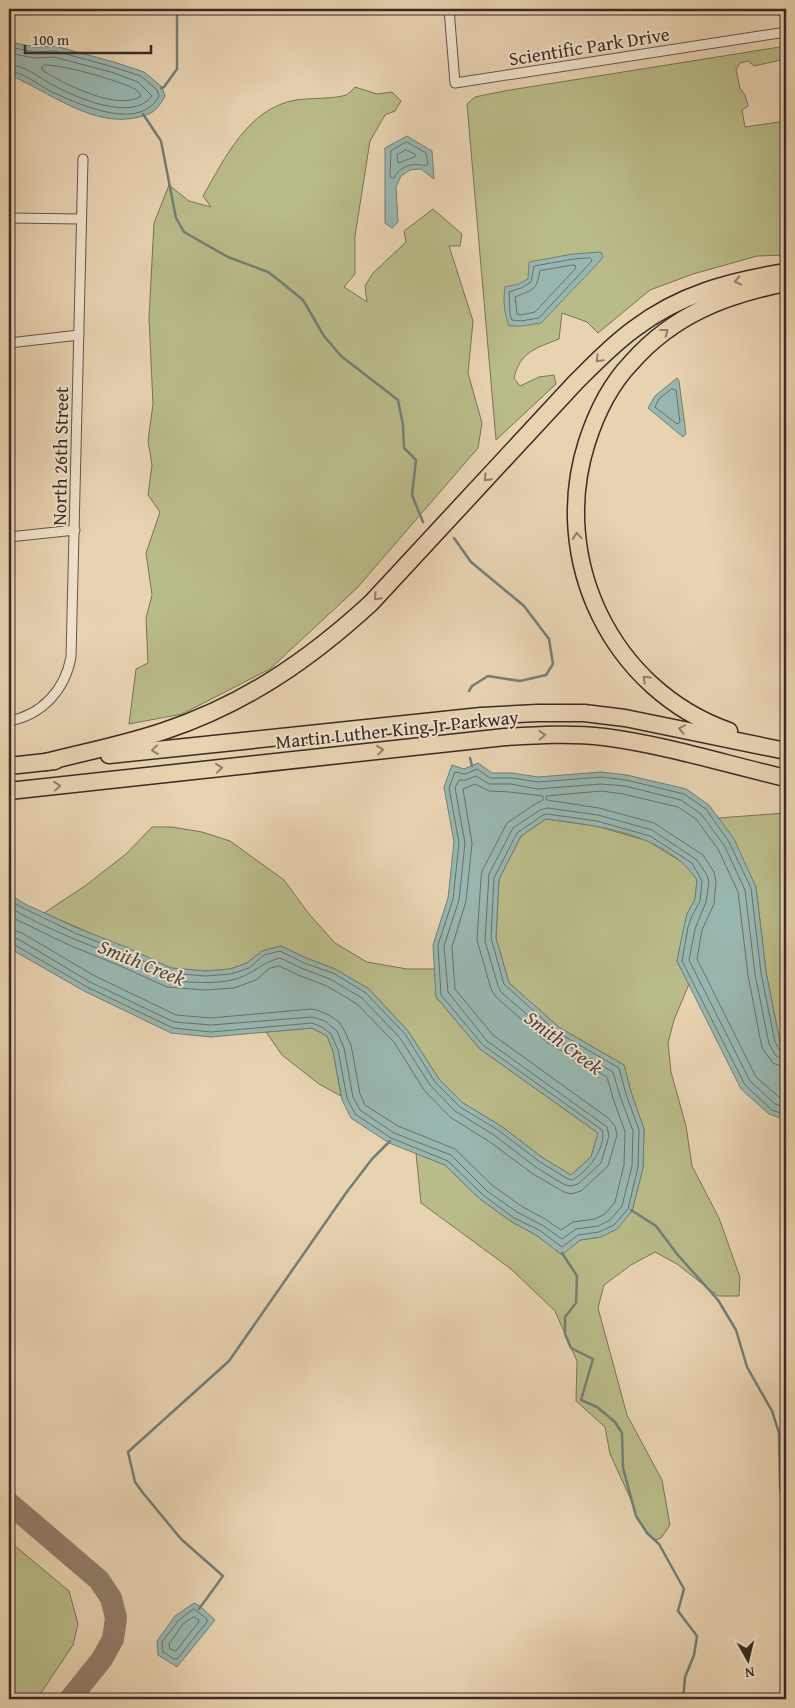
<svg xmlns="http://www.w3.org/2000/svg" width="795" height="1708" font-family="'Gentium Book Plus',serif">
  <rect width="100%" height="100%" fill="#e8d3b1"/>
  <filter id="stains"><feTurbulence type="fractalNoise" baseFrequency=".004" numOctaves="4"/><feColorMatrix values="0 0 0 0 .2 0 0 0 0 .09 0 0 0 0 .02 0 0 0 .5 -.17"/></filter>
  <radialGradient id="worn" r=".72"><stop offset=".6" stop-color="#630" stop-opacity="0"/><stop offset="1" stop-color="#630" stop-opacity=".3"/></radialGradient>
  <g fill="#b9bb89" stroke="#7a7357">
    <path d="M786,46V59L754,66L748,61L740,63L736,70L740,88L745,95L748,106L742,110L745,127L786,121V255L757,256L693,274L650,290L598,333L587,322L562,313L559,339C536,348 520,352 514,378L520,386L539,377L554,375L556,384L496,440L467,104L475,97L504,91Z"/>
    <path d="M355,87L377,94L392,92L401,101L395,111L385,115L370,141L355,236V274L344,287L367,302L365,286L373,273L406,242L404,231L433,209L462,234L460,246H449L473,321L468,373L482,423L478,448L357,588L270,669L182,714L129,724L136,669L148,663L146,618L152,595L146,553L160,512L148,495L152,465L148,441L153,404L149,318L154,223L169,185L189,201L211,207L203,196C225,158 248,108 296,100C309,98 335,99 346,95C349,93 353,90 355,87Z"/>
    <polygon points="786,813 786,1052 780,1042 766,972 756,887 718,818"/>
    <polygon points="546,819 596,826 648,841 688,866 697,880 695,899 687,914 677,961 689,984 674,1020 668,1043 671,1072 686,1126 692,1166 719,1218 740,1277 739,1296 718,1296 677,1264 655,1252 631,1265 604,1285 598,1308 627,1415 662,1480 670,1525 661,1538 655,1540 647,1533 636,1516 633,1504 610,1454 605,1427 576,1401 577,1361 555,1311 511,1269 421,1203 416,1153 445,1165 480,1199 512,1222 536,1235 562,1254 580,1240 601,1237 632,1211 643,1168 644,1129 631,1092 624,1065 560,1028 509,983 496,938 499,879 521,836"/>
    <polygon points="152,827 172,827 202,832 230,841 284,880 309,914 335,943 367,962 407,969 435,969 436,997 480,1049 598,1133 591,1157 571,1175 543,1158 501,1126 463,1103 439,1079 408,1031 369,989 335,969 306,958 281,946 262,951 247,963 230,969 205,971 171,968 44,913 85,886 126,854"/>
    <polygon points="312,1028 327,1036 333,1051 341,1096 319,1084 282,1055 266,1032"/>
    <polygon points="9,1541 69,1591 78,1624 73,1645 37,1699 9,1699"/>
  </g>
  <g fill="#98b7b0" stroke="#727f78">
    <path d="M9,42L35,47L55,46L114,62L144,72L162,87L165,96C162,101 159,107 154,111C150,114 144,116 139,117C93,129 49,91 9,75Z"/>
    <polygon points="407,136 432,151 434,179 421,169 410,170 401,176 396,187 398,222 392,228 385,223 385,148"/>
    <path d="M601,252L603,257L599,262L541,323L522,326H509C504,313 503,300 505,287L519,284L528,279L529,262L573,254Z"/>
    <polygon points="677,378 679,381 686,434 683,437 648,408 655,396"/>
    <path d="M478,763L492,773H512L538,777L601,772L627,775L686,789L709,805L734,839L756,887L766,972L780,1042L786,1052V1120L769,1114L741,1089L677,961L684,926L687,914L695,899L697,880C665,833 599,826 546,819L521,836L499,879L496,938L509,983L560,1028L624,1065L631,1092L644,1129L643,1168L632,1211L617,1229L601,1237L580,1240L562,1255L536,1235L512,1222L480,1199L445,1165L389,1143L351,1118L342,1100L333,1051L327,1036L312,1028L211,1037L171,1033L84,991L9,948V894L25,904L77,928L126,947L171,968L205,971L230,969L247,963L262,951L281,946L306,958L335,969L369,989L408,1031L439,1079L463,1103L501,1126L543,1158L571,1175L591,1157L598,1133L480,1049L436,997L433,945L448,898L454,842L444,787L452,765L464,769Z"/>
    <polygon points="194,1603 200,1606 215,1620 177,1667 158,1655 157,1641 175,1616"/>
  </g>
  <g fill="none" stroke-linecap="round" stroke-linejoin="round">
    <g stroke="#69716a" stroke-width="1">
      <path d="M9,47L35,52L55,51L113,67L141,76L157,90L159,96C140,133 78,104 50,91C37,84 25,73 9,71"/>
      <path d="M9,53L34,58L54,57L111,72L138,82L152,96C132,123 75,97 51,84C38,77 25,65 9,65"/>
      <path d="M44,65C61,64 116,80 133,88C137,90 139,92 141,96C118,112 62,83 42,70V67Z"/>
      <path d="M407,142L426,153L428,164L425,166C413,162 400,166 394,178H392L390,176L391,151Z"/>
      <polygon points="406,150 415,154 415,157 398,163 397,155"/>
      <polygon points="590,258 592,260 591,262 539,318 521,321 512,320 510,315 509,292 521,288 531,282 534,266 574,259"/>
      <path d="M573,265L576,266L575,269L535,312L521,315L517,314L515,297C534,289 536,291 540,271Z"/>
      <polygon points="672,389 676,390 680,422 677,424 655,407 659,399"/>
      <path d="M9,900L23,908L75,933L124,952L170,973L205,976L231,974L249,968L264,955L280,951L304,963L333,973L366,993L405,1034L435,1082L460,1107L498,1130L540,1162L568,1179L572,1180C587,1172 607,1148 602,1130L483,1045L441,995L438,945L453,899L459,843L449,788L455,772L465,774L477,769L490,778H512L538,782L601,777L626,780L684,794L706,809L729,842L751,888L761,973L775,1042L781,1052L786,1053"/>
      <path d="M9,907C44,928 82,942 119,957C135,964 151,975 168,979C183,983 217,984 232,980C251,976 262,962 280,958L301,968L330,979L362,998L400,1038L430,1085L455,1111L494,1135L537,1168L565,1185L571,1186L578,1184L601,1163L609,1136L607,1127L487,1041L448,992L444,946L459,900L465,843L455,788L459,780H466L476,776L489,784H511L537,789L601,784L625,786L681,800L701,814L724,845L745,890L755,974L769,1044L776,1056L786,1060"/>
      <polyline points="9,916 69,945 118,965 167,987 205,990 234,988 256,980 270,968 279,966 298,975 327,986 357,1004 394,1042 424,1090 450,1117 490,1142 533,1174 564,1192 571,1194 581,1191 608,1166 617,1135 615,1126 608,1118 493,1035 455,989 452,947 466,901 472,843 463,789 475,784 489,791 510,792 543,796 543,800 535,804 507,823 482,871 481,878 477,940 491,989 496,997 548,1043 607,1077 613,1098 625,1132 624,1165 615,1202 605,1214 595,1219 573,1222 561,1230 545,1219 521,1206 492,1185 455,1149 398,1126 365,1105 360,1094 351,1045 343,1028 339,1022 329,1015 317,1010 311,1009 211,1018 176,1015 93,975 22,933 9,929"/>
      <polyline points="9,937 18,939 90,982 174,1022 211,1025 312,1017 325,1021 337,1031 344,1048 353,1097 360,1110 394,1133 451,1155 487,1191 517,1212 542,1225 562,1239 576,1229 598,1226 610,1220 622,1206 632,1166 633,1131 620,1096 613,1072 553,1037 501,992 498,986 485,941 489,874 513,828 540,810 548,808 598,815 652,830 697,860 707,875 709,882 706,902 695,929 689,960 750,1081 775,1104 786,1108"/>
      <polyline points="9,943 15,945 87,987 173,1028 211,1032 312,1023 322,1027 331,1034 338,1050 347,1098 355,1114 391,1138 448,1161 483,1195 514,1218 539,1230 562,1247 578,1235 599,1232 614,1225 628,1209 638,1167 639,1130 626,1094 619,1068 557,1032 504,984 491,938 494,878 517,833 543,815 547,814 597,821 650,836 692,863 702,881 700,901 692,916 688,927 682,961 745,1085 772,1110 786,1115"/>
      <polyline points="786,1067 780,1066 773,1063 762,1048 748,975 738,892 718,849 696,819 678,807 623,794 601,791 546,796 546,799 547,800 599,808 654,823 703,855 714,872 716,882 714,904 702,930 697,959 756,1077 779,1097 786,1100"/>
      <polygon points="194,1609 207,1619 207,1622 177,1659 174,1659 163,1652 162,1642 179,1620"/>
      <polygon points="194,1617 199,1620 198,1623 176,1651 170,1649 169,1644 183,1624"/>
    </g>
    <g stroke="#727f78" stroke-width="2.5">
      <polyline points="161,88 164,87 177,69 177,9"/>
      <polyline points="143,114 161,141 176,218 184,232 228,257 268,272 281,282 303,300 324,336 341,356 398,400 403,425 404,448 416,460 412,495 423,522"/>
      <polyline points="454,538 471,562 524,606 549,639 553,664 546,675 520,681 488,676 472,686 469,691"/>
      <polyline points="470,758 472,766"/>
      <polyline points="631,1210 656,1226 677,1254 718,1300 736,1330 747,1367 772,1411 779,1433 780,1486 786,1534"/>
      <polyline points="562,1253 577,1276 576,1303 565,1317 565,1334 571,1348 593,1359 581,1400 597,1407 615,1422 622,1433 623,1468 636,1516 647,1533 659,1544 684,1589 678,1611 697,1636 694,1655 685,1677 683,1699"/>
      <polyline points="199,1609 223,1576 181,1539 143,1493 135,1482 128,1452 229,1361 346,1193 372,1159 390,1141"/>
    </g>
    <polyline stroke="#917f6b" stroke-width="22" points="9,1503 99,1580 111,1598 116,1618 113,1639 102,1659 70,1699"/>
    <g stroke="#665548" stroke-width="11">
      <g id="minor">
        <polyline points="449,9 455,83 786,32"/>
        <polyline points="9,218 81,219"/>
        <polyline points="9,343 79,335"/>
        <polyline points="9,537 75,530"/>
        <path d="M9,721C42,715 65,690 71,657L83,159"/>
      </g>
    </g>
    <g stroke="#3a2b25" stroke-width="19">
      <g id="motorway">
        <path d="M729,731C612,690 549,560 587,442C596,414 610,385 631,363C673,315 725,295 786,283"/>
        <polyline points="109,755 481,716 537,713 584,713 625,718 786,751"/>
        <path d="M46,762C85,752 126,744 164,731C245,704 309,660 371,603L575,383C594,364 612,345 634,329C680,294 730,281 786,272"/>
        <polyline points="9,766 55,761"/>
        <path d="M9,791L505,737C538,735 571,733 604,737C666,745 725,764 786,778"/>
      </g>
    </g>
    <use href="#minor" stroke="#f0e2cc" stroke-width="9"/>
    <use href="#motorway" stroke="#e8d3b1" stroke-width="16"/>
  </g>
  <defs><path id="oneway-chevron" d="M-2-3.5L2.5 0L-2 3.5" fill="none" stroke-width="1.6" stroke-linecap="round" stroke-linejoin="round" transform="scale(1.25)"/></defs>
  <g stroke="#917f6b">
    <use href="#oneway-chevron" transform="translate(738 281) rotate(167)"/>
    <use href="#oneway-chevron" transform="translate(665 332) rotate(-37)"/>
    <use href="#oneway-chevron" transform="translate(599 359) rotate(134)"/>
    <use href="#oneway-chevron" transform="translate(487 478) rotate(133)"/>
    <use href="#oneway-chevron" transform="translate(577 536) rotate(-95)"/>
    <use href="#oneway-chevron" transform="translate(377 597) rotate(133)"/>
    <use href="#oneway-chevron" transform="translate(646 679) rotate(-136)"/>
    <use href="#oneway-chevron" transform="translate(682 729) rotate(-169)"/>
    <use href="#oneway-chevron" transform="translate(542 735) rotate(-3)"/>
    <use href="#oneway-chevron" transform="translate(155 750) rotate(174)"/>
    <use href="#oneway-chevron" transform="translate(380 750) rotate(-6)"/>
    <use href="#oneway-chevron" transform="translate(219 768) rotate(-6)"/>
    <use href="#oneway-chevron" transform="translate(57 786) rotate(-6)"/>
  </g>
  <g text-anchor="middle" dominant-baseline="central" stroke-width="4" stroke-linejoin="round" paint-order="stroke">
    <g font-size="19" fill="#3a2b25" stroke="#f0e2cc">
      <text transform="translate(589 46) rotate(-9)">Scientific Park Drive</text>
      <text transform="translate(60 456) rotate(-89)">North 26th Street</text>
      <text transform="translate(397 729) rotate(-6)">Martin Luther King Jr Parkway</text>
    </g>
    <g font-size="20" font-style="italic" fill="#4d4741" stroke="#f0e2cc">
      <text transform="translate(142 962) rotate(22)">Smith Creek</text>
      <text transform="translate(564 1042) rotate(37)">Smith Creek</text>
    </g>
  </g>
  <rect width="795" height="1708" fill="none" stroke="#e8d3b1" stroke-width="30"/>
  <rect x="10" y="10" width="775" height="1688" fill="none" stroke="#3a2b25" stroke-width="2.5"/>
  <rect x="15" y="15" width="765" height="1678" fill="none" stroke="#3a2b25"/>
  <g transform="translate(748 1660) rotate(172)" stroke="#f0e2cc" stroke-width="4" paint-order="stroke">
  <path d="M0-4L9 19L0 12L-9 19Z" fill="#3a2b25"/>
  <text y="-8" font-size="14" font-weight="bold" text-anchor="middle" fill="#3a2b25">N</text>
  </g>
  <path d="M25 45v8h126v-8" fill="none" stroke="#3a2b25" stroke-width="2.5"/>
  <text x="32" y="45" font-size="15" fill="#3a2b25" stroke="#f0e2cc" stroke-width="4" paint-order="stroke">100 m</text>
  <rect width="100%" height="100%" filter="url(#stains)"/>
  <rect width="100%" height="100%" fill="url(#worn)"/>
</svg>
